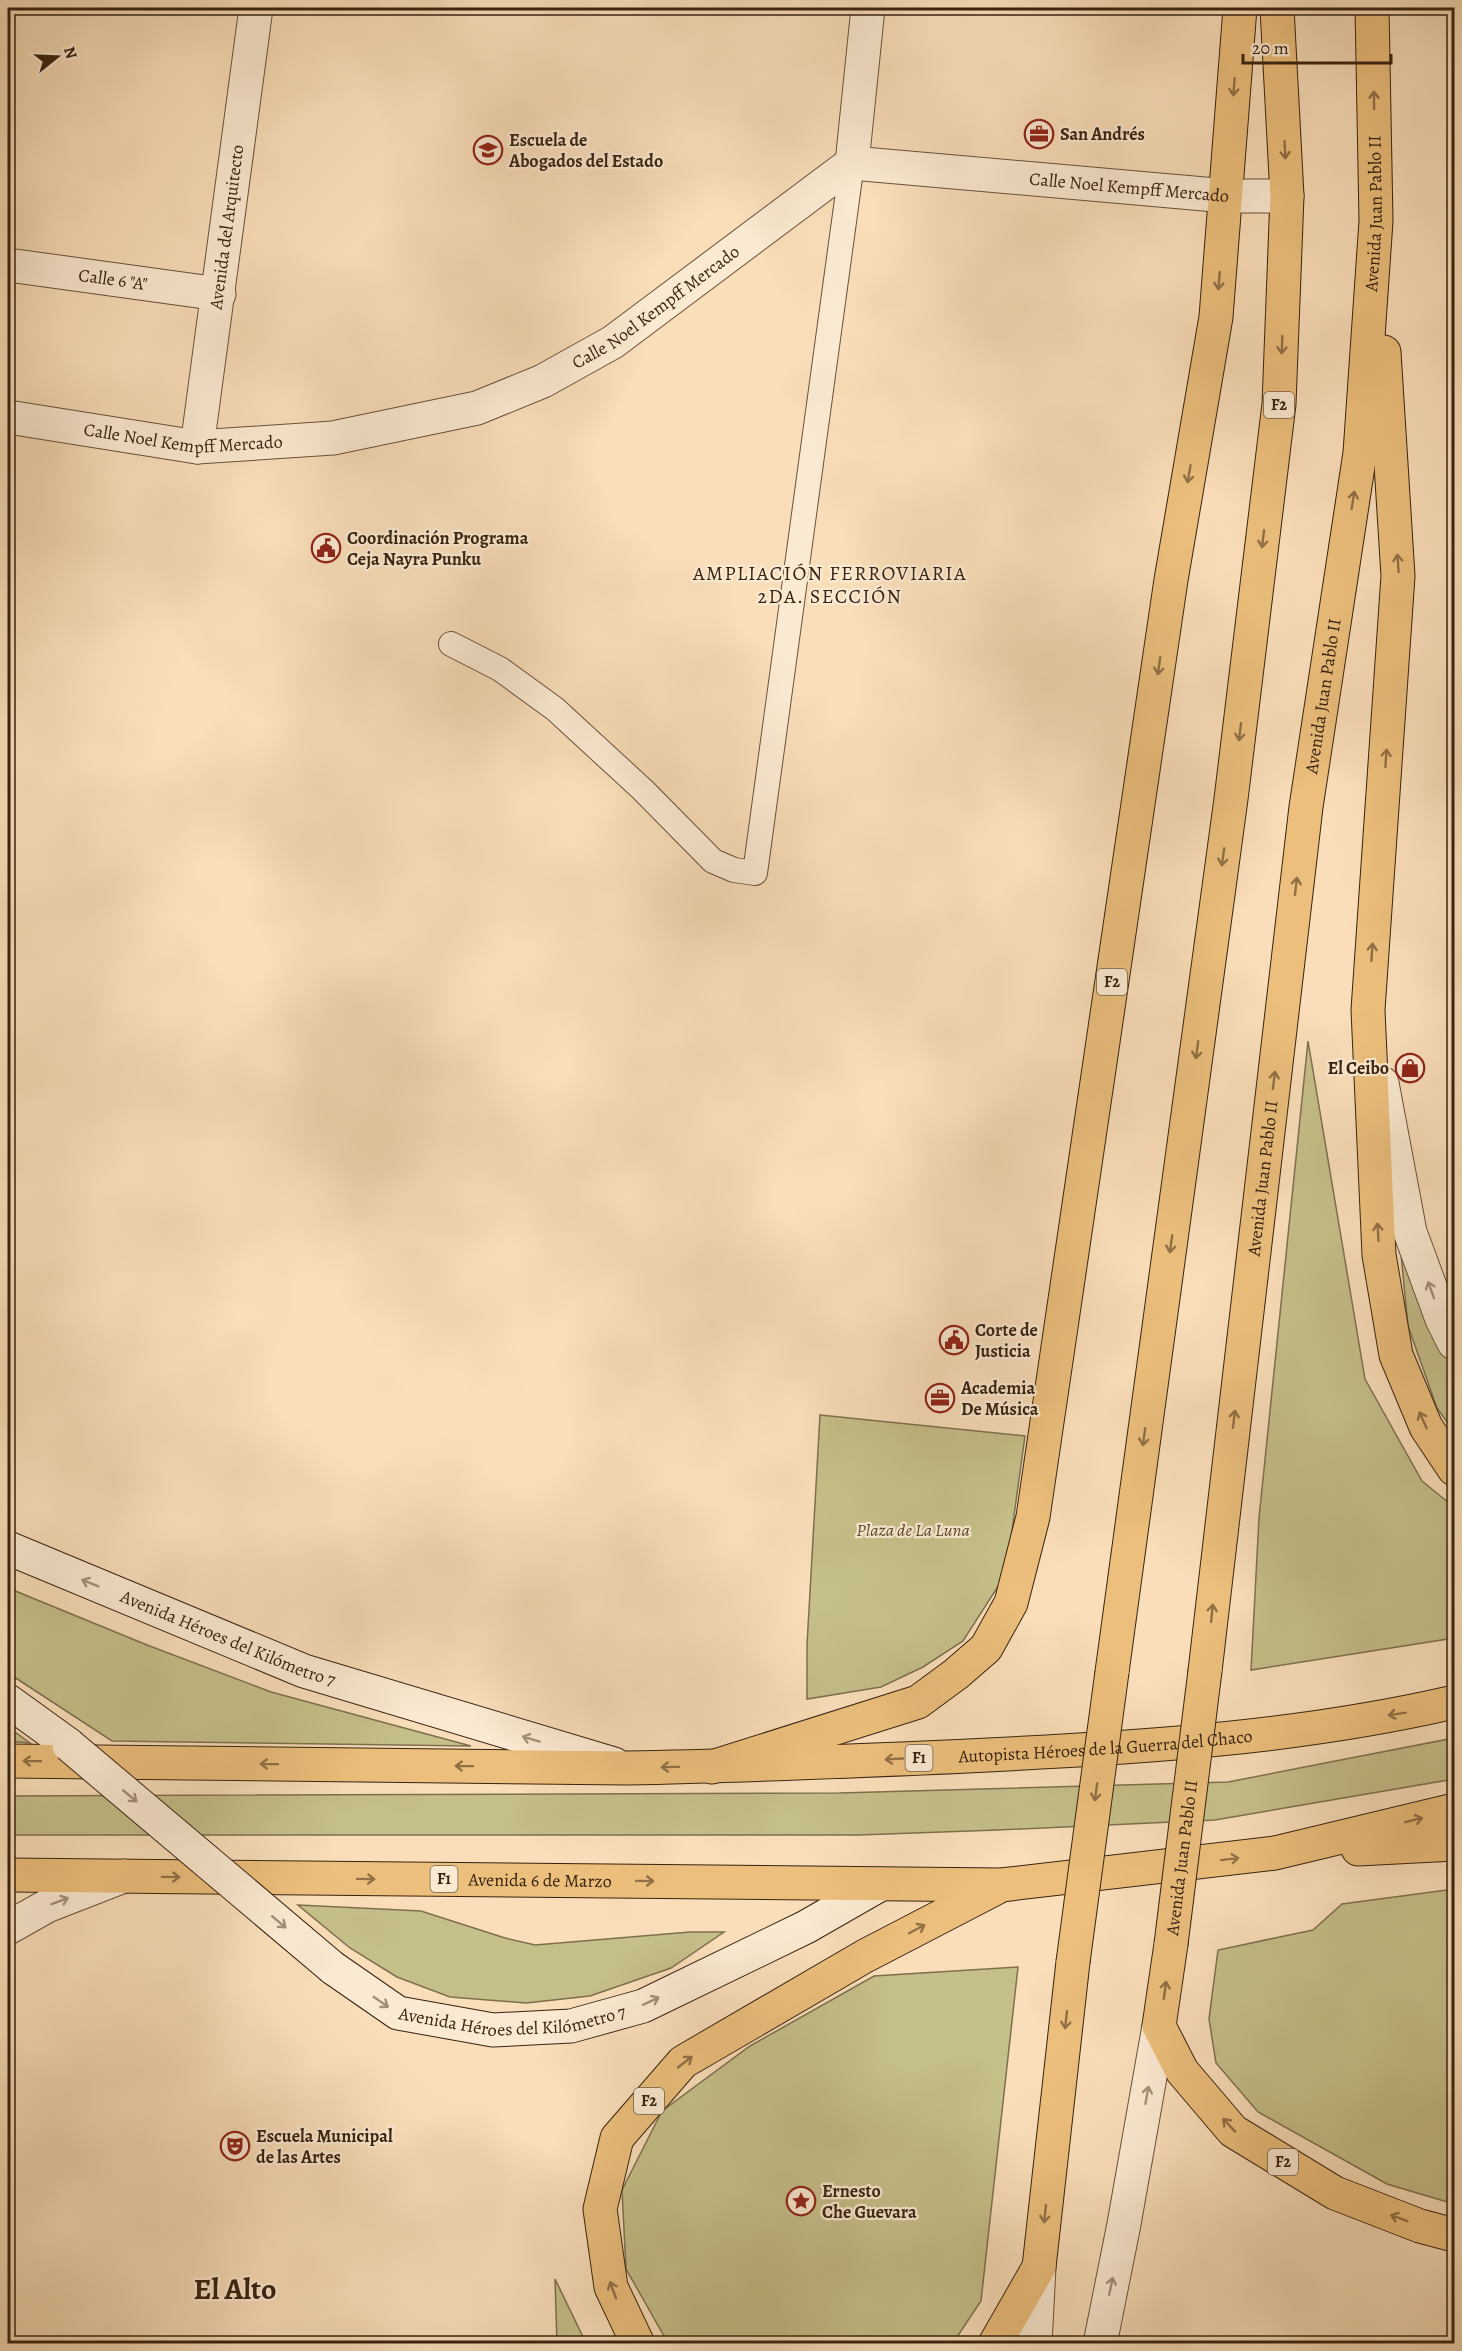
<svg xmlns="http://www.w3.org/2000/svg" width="1462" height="2351" font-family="Alegreya,serif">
  <rect width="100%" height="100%" fill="#f9deb9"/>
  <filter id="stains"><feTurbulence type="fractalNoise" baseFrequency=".00333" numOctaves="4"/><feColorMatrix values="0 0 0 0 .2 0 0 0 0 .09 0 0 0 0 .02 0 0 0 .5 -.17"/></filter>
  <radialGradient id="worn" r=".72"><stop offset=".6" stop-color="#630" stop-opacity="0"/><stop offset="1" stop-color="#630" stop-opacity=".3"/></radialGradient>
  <g fill="#c5bf8a" stroke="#7e704e" stroke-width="1.5">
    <polygon points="1308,1041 1365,1379 1422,1481 1454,1507 1454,1638 1251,1670 1259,1518"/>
    <polygon points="1398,1223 1430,1313 1454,1374 1454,1432 1437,1408 1408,1326"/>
    <polygon points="820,1415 1025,1436 1006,1574 963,1641 923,1667 881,1687 807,1699 807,1645"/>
    <polygon points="8,1588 147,1645 271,1692 471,1746 112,1741 8,1673"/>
    <polygon points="8,1727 30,1743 8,1741"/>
    <polygon points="1454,1738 1454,1779 1215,1820 997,1830 859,1835 8,1835 8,1796 839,1793 1228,1782"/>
    <polygon points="1454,1889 1454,2204 1387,2184 1258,2112 1216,2063 1209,2019 1218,1950 1313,1930 1342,1904"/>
    <polygon points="298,1905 421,1911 505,1938 535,1945 690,1932 724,1932 671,1968 590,1996 526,2003 450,1997 397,1977 350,1948"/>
    <polygon points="1018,1967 981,2301 953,2343 668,2343 626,2269 622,2190 662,2111 750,2046 874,1976"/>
    <polygon points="555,2279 586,2343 557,2343"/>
  </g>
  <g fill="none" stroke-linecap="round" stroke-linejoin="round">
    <g stroke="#68513b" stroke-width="26">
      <polyline id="lane" points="451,644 500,669 555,709 643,790 713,861 734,870 755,873 852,163"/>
    </g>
    <g stroke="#68513b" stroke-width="35">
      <g id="street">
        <polyline points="852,163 868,8"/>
        <path id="s1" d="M8,265L219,294"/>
        <path id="s2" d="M8,417L197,447L333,438L477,408L543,381L613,342L852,163L1227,196H1287"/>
        <path id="s3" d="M197,447L256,8"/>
        <polyline points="1382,1083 1410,1232 1442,1319 1454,1343"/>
        <polyline points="8,1928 47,1906 124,1876"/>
        <polyline points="1035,2344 1039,2267"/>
        <polyline points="1100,2344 1124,2224 1159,2026"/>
      </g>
    </g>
    <g stroke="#372211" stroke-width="35">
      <g id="secondary">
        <path id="s4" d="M8,1548L304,1671L614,1764"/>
        <polyline points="8,1701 69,1745"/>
        <path id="s5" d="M333,1968L398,2013L493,2030L571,2026L643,2006L806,1927L881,1884"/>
      </g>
    </g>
    <g stroke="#372211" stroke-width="35">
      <g id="highway">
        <polyline points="1384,352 1398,576 1368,1010 1379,1255 1396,1355 1426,1427 1454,1469"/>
        <path id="s6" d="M1205,1671L1306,807L1360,453L1376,221L1372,8"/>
        <polyline points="1112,1672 1231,799 1279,404 1287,196 1277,8"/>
        <path id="s7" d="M8,1761L627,1768C741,1766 854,1761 968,1756C1131,1748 1294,1739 1454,1702"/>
        <polyline points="712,1767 918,1702 956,1674 986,1648 1011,1603 1033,1517 1171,580 1216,317 1240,8"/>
        <polyline points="1358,1849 1454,1844"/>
        <path id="s8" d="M8,1875L1001,1885L1275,1853L1454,1810"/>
        <polyline points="1171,1944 1159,2026 1182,2071 1233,2131 1335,2193 1420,2226 1454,2235"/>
        <polyline points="638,2344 611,2287 600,2209 617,2138 683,2062 865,1956 996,1888"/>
        <polyline points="995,2344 1039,2267 1073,1962"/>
      </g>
    </g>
    <use href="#lane" stroke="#fbead2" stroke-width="24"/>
    <use href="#street" stroke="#fbead2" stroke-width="33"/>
    <use href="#secondary" stroke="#fbead2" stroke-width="33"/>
    <use href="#highway" stroke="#ecbf7c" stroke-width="33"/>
    <g stroke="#372211" stroke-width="35" stroke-linecap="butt">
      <polyline id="secondary-bridge" points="69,1745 333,1968"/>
    </g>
    <g stroke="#372211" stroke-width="35" stroke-linecap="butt">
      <g id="highway-bridge">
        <path id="s9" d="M1171,1944L1205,1671"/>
        <polyline points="1073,1962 1112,1672"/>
      </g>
    </g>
    <use href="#secondary-bridge" stroke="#fbead2" stroke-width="33"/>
    <use href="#highway-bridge" stroke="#ecbf7c" stroke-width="33"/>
  </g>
  <defs><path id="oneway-shaft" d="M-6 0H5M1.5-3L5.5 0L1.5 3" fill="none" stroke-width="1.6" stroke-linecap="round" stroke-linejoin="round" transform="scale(1.5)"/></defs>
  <g stroke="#927046">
    <use href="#oneway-shaft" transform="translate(1234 87) rotate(94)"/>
    <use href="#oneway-shaft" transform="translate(1374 100) rotate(-91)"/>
    <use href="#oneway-shaft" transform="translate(1285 150) rotate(87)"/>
    <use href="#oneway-shaft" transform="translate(1219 281) rotate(95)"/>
    <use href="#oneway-shaft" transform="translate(1282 345) rotate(92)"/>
    <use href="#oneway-shaft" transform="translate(1189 474) rotate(100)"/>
    <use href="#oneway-shaft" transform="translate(1353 500) rotate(-81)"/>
    <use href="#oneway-shaft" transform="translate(1263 539) rotate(97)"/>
    <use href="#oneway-shaft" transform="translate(1398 563) rotate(-94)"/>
    <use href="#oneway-shaft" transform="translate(1159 666) rotate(98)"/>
    <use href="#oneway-shaft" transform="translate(1240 732) rotate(97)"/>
    <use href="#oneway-shaft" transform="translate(1386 758) rotate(-86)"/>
    <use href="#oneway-shaft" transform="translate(1223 857) rotate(98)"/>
    <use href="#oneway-shaft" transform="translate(1296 886) rotate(-83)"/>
    <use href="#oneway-shaft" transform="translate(1372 952) rotate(-86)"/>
    <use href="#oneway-shaft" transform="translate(1197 1050) rotate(98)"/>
    <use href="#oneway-shaft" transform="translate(1274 1080) rotate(-83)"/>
    <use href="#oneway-shaft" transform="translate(1378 1232) rotate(-93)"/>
    <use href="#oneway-shaft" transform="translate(1171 1244) rotate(98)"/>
    <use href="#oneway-shaft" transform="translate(1234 1419) rotate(-83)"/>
    <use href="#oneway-shaft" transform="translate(1423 1420) rotate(-114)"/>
    <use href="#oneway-shaft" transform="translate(1144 1437) rotate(98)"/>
    <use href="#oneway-shaft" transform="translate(1212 1613) rotate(-84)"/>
    <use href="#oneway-shaft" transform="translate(1397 1714) rotate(171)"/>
    <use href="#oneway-shaft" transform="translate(894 1759) rotate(177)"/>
    <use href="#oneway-shaft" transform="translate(32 1761) rotate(-179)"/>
    <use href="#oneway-shaft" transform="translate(269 1764) rotate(-179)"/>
    <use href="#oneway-shaft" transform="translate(464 1766) rotate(-179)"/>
    <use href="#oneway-shaft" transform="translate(670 1767) rotate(179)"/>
    <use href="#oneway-shaft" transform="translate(1096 1792) rotate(98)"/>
    <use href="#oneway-shaft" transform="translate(1414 1820) rotate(-14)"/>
    <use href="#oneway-shaft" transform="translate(1230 1859) rotate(-7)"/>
    <use href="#oneway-shaft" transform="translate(171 1877) rotate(1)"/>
    <use href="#oneway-shaft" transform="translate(366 1879) rotate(1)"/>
    <use href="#oneway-shaft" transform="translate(645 1881) rotate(1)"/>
    <use href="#oneway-shaft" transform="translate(917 1929) rotate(-28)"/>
    <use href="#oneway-shaft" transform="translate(1165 1990) rotate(-82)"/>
    <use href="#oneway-shaft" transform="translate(1066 2020) rotate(96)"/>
    <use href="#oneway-shaft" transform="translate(685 2062) rotate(-38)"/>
    <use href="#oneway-shaft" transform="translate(1229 2125) rotate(-133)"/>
    <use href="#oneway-shaft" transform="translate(1045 2214) rotate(96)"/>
    <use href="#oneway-shaft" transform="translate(1399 2218) rotate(-159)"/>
    <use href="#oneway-shaft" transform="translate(613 2290) rotate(-110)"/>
  </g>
  <g stroke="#a3907b">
    <use href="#oneway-shaft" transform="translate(1431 1290) rotate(-110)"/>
    <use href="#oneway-shaft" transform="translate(90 1583) rotate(-158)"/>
    <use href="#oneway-shaft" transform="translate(531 1739) rotate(-163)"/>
    <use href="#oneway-shaft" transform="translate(130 1796) rotate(40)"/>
    <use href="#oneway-shaft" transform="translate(60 1901) rotate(-21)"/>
    <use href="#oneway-shaft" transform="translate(279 1922) rotate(40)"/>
    <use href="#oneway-shaft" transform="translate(651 2001) rotate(-25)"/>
    <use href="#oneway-shaft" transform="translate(381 2002) rotate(35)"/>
    <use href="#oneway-shaft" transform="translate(1147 2095) rotate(-80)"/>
    <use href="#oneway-shaft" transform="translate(1111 2286) rotate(-78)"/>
  </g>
  <defs>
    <g id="office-ring" transform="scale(1.5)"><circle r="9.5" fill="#fbead2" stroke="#8f2418" stroke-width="1.5"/><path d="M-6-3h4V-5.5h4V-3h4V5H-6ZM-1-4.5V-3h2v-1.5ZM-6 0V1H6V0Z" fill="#8f2418"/></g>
    <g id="university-ring" transform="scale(1.5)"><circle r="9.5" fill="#fbead2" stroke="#8f2418" stroke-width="1.5"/><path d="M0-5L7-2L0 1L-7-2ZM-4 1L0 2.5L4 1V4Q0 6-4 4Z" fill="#8f2418"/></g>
    <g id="civic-ring" transform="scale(1.5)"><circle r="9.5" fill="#fbead2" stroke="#8f2418" stroke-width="1.5"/><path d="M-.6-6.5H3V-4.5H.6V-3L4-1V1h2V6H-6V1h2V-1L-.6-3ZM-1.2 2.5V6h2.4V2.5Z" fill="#8f2418"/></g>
    <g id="shop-ring" transform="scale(1.5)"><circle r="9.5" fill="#fbead2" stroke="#8f2418" stroke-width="1.5"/><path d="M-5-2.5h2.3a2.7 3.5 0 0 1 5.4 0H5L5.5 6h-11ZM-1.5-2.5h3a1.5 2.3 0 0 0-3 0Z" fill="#8f2418"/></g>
    <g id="theatre-ring" transform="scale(1.5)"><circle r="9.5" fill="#fbead2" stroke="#8f2418" stroke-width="1.5"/><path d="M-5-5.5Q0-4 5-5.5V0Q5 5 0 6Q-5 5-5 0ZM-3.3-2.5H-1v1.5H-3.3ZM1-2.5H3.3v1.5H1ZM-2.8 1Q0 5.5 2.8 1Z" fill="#8f2418"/></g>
    <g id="sight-ring" transform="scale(1.5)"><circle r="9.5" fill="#fbead2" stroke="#8f2418" stroke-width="1.5"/><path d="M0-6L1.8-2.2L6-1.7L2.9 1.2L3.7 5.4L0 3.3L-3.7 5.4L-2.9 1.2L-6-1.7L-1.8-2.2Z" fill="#8f2418"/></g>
  </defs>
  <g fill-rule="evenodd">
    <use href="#office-ring" x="1039" y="134"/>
    <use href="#university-ring" x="488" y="150"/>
    <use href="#civic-ring" x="326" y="548"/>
    <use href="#shop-ring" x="1410" y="1068"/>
    <use href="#civic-ring" x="954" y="1340"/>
    <use href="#office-ring" x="940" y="1398"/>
    <use href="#theatre-ring" x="235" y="2146"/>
    <use href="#sight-ring" x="801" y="2201"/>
  </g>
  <g text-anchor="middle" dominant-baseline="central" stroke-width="4.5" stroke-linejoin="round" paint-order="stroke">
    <g fill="#fbead2" stroke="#725e4b" stroke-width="1.5">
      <rect x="1264" y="392" width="30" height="26" rx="4.5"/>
      <rect x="1097" y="969" width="30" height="26" rx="4.5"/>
      <rect x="905.5" y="1745" width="27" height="26" rx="4.5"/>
      <rect x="430.5" y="1866" width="27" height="26" rx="4.5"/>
      <rect x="634" y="2088" width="30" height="26" rx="4.5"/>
      <rect x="1268" y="2149" width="30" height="26" rx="4.5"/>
    </g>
    <g font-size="16" font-weight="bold" fill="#372211">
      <text x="1279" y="405">F2</text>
      <text x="1112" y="982">F2</text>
      <text x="919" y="1758">F1</text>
      <text x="444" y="1879">F1</text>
      <text x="649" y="2101">F2</text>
      <text x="1283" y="2162">F2</text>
    </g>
    <g font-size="18" font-weight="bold" fill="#372211" stroke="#fbead2" text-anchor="start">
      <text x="1060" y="134">San Andrés</text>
      <text x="509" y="140">Escuela de<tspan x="509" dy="21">Abogados del Estado</tspan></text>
      <text x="347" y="538">Coordinación Programa<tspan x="347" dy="21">Ceja Nayra Punku</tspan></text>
      <text x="1389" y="1068" text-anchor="end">El Ceibo</text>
      <text x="975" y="1330">Corte de<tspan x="975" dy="21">Justicia</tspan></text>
      <text x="961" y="1388">Academia<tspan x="961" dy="21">De Música</tspan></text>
      <text x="256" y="2136">Escuela Municipal<tspan x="256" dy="21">de las Artes</tspan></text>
      <text x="822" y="2191">Ernesto<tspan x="822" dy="21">Che Guevara</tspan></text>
    </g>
    <g font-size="18" fill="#372211" stroke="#fbead2">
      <text stroke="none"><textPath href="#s2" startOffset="1203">Calle Noel Kempff Mercado</textPath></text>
      <text stroke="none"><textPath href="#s6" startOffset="1468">Avenida Juan Pablo II</textPath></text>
      <text stroke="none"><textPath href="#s3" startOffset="222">Avenida del Arquitecto</textPath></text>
      <text stroke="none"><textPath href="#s1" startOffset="106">Calle 6 "A"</textPath></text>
      <text stroke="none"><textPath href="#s2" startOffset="681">Calle Noel Kempff Mercado</textPath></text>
      <text stroke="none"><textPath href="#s2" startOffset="177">Calle Noel Kempff Mercado</textPath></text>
      <text stroke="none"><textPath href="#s6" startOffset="982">Avenida Juan Pablo II</textPath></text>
      <text stroke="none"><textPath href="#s6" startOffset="496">Avenida Juan Pablo II</textPath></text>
      <text stroke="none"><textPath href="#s4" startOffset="238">Avenida Héroes del Kilómetro 7</textPath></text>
      <text stroke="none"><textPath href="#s7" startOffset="1098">Autopista Héroes de la Guerra del Chaco</textPath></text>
      <text stroke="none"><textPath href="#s9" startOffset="87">Avenida Juan Pablo II</textPath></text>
      <text stroke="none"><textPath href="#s8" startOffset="532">Avenida 6 de Marzo</textPath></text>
      <text stroke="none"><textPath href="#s5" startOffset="195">Avenida Héroes del Kilómetro 7</textPath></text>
    </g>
    <g font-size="18" font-style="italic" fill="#5a492f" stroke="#fbead2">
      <text x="913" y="1530">Plaza de La Luna</text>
    </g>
    <g font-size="20" letter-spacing="1.5" fill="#372211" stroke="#fbead2">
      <text x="830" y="573">AMPLIACIÓN FERROVIARIA<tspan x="830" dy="23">2DA. SECCIÓN</tspan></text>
    </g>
    <g font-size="30" font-weight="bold" fill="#372211" stroke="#fbead2">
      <text x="235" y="2289">El Alto</text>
    </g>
  </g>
  <rect width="1462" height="2351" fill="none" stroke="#f9deb9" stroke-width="30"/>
  <rect x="9" y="9" width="1444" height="2333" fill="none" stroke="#372211" stroke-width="3"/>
  <rect x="15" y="15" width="1432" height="2321" fill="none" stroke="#372211" stroke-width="1.5"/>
  <g transform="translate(57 57) rotate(72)" stroke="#fbead2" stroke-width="4.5" paint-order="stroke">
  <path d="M0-4.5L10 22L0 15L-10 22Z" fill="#372211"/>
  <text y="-9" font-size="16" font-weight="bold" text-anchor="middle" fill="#372211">N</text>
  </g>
  <path d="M1243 54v9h148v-9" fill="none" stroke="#372211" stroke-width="3"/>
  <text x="1252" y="54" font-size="18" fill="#372211" stroke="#fbead2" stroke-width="4.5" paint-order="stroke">20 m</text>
  <rect width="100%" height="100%" filter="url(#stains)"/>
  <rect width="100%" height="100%" fill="url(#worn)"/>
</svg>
